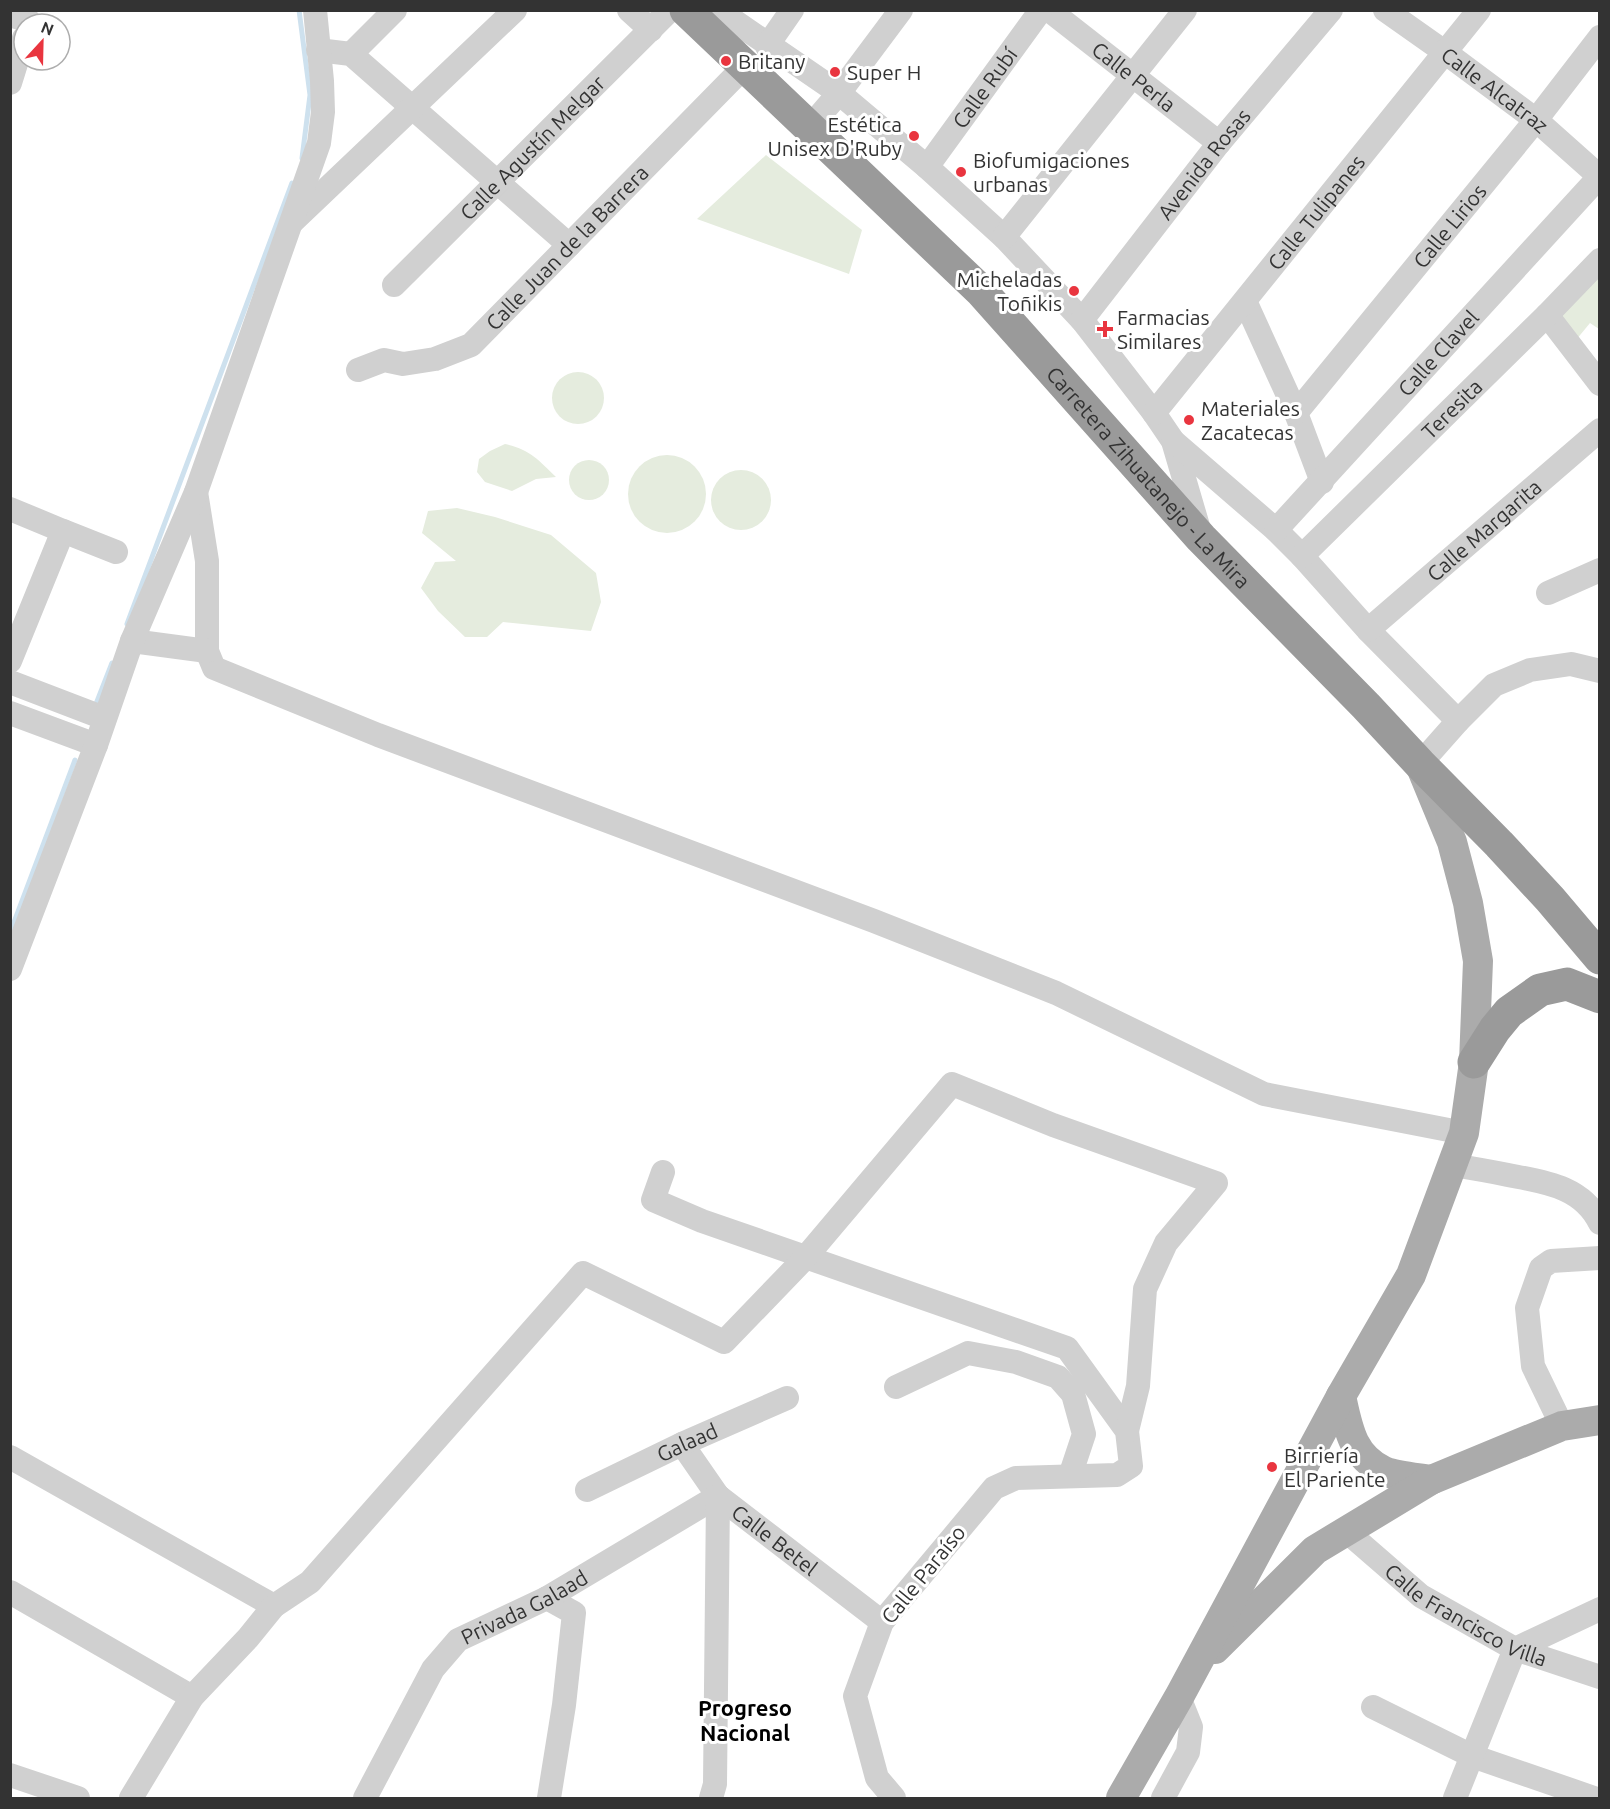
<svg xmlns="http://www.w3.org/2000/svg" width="1610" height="1809" font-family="Ubuntu,sans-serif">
  <rect width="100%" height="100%" fill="#fff"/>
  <g fill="#e5ecde">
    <polygon points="766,155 862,230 849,274 697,219"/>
    <polygon points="1599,273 1599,329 1590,323 1576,340 1557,314"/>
    <circle cx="578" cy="398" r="26"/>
    <path d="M505,444C529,449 539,460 556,477L536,479L512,491L485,482L477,472L479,459L490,451Z"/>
    <circle cx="667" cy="494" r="39"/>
    <circle cx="589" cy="480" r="20"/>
    <circle cx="741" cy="500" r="30"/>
    <polygon points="457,508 495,517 551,535 596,573 601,602 591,631 503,622 487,637 465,637 438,611 421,588 435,562 456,561 422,533 428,511"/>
  </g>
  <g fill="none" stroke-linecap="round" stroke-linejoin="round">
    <g stroke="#cee1ee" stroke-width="5">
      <polyline points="299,10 310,95 302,158"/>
      <polyline points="127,624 292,183"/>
      <polyline points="96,704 112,663"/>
      <polyline points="10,933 75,760"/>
    </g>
    <g stroke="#d0d0d0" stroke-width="24">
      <polyline points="629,10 651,30"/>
      <path id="s1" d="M1049,10L1219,143"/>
      <path id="s2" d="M1385,10L1446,53L1536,120L1600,177"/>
      <polyline points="721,12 839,93 927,167 1004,237 1082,320 1154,413 1173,441 1200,533"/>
      <polyline points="10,15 29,21"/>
      <polyline points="767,46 792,10"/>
      <polyline points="318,50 351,54 569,245"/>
      <polyline points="351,54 395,10"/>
      <polyline points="10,83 24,38"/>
      <polyline points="809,128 839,93 901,10"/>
      <path id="s3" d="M927,167L1041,10"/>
      <polyline points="292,222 515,10"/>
      <polyline points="1004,237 1185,10"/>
      <path id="s4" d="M394,285L670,10"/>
      <polyline points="1245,301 1296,413 1322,482"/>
      <polyline points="1547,315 1600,384"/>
      <path id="s5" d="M1082,320L1219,143L1331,10"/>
      <path id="s6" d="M358,370L384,360L403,364L435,359L471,345L745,66"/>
      <path id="s7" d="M1154,413L1479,10"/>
      <path id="s8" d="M1296,413L1536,120L1600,37"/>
      <polyline points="1173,441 1276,530 1302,556 1368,630 1458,721"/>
      <polyline points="196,492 207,561 207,651 214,668 378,735 874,921 1056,993 1264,1094 1464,1133"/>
      <polyline points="10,509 63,531 10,661"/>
      <path id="s9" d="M1276,530L1600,176"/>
      <polyline points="63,531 116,552"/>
      <path id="s10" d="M1302,556L1547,315L1600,260"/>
      <polyline points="1548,593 1600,570"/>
      <path id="s11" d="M1368,630L1600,430"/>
      <polyline points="132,641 207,651"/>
      <polyline points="10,682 104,718"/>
      <polyline points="10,713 96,745"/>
      <polyline points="1420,764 1458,721 1494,685 1530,670 1571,664 1600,671"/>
      <polyline points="10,969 96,745 132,641 196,492 319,143 323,112 322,81 315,10"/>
      <path d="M1452,1165C1471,1168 1489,1171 1508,1175C1544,1182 1582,1186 1600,1223"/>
      <polyline points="663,1172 653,1200 702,1221 1067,1348 1127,1431 1131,1466 1117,1475 1016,1478 994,1488 882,1622 855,1696 877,1778 894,1798"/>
      <polyline points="896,1387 968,1353 1016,1362 1058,1377 1073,1394 1084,1434 1070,1476"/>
      <polyline points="1562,1426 1533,1366 1527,1308 1541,1268 1551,1261 1600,1258"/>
      <path id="s12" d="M682,1444L718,1496L882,1622"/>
      <polyline points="10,1457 274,1606"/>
      <path id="s13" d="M587,1490L682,1444L787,1398"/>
      <path id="s14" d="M1346,1531L1421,1596L1515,1649L1600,1677"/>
      <polyline points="10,1592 192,1697"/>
      <polyline points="547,1598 574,1613 564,1705 549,1798"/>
      <polyline points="1373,1707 1472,1756 1594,1798"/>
      <polyline points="10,1775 78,1798"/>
      <polyline points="131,1798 192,1697 248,1638 274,1606 310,1582 583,1273 724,1342 805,1258 952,1084 1053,1125 1216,1183 1166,1243 1145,1289 1138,1386 1127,1431"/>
      <path id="s15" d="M365,1798L433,1669L458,1640L547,1598L718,1496"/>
      <polyline points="711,1798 715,1784 718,1496"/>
      <polyline points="1163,1798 1188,1752 1191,1727 1179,1697"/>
      <polyline points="1455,1798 1515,1649 1600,1609"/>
    </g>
    <g stroke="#ababab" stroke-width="30">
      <path d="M1341,1396C1348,1428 1352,1456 1384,1471C1394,1476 1419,1478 1431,1480"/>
      <polyline points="1215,1649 1315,1550 1431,1480 1562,1426 1600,1420"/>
      <polyline points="1121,1798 1179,1697 1341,1396 1411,1275 1464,1133 1474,1062 1478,961 1468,903 1452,842 1421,767"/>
    </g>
    <g stroke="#9a9a9a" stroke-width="33">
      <path id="s16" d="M686,10L981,291L1201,538L1366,706L1420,764L1499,844L1550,899L1600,958"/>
      <polyline points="1474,1062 1495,1029 1509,1012 1540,990 1567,984 1600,997"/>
    </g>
  </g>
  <g fill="#e9353f" stroke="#fff" stroke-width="2">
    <circle cx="726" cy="61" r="6"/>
    <circle cx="835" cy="72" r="6"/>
    <circle cx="914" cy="136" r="6"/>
    <circle cx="961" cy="172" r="6"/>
    <circle cx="1074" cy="291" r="6"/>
    <path d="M1102 320h6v6h6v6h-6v6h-6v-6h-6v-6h6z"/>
    <circle cx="1189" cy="420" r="6"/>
    <circle cx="1272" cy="1467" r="6"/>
  </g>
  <g text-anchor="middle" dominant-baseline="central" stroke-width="6" stroke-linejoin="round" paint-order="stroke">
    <g font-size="21" fill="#333" stroke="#fff" text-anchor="start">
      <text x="738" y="61">Britany</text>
      <text x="847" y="72">Super H</text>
      <text x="902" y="124" text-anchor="end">Estética<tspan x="902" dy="24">Unisex D'Ruby</tspan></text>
      <text x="973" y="160">Biofumigaciones<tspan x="973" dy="24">urbanas</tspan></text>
      <text x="1062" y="279" text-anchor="end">Micheladas<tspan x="1062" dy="24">Toñikis</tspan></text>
      <text x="1117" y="317">Farmacias<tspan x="1117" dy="24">Similares</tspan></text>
      <text x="1201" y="408">Materiales<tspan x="1201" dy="24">Zacatecas</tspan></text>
      <text x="1284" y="1455">Birriería<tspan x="1284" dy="24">El Pariente</tspan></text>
    </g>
    <g font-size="21" fill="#333" stroke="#fff">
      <text stroke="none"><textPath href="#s1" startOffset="108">Calle Perla</textPath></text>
      <text stroke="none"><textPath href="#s3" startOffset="98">Calle Rubí</textPath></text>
      <text stroke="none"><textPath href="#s2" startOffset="136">Calle Alcatraz</textPath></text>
      <text stroke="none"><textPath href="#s4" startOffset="195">Calle Agustín Melgar</textPath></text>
      <text stroke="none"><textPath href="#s5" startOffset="198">Avenida Rosas</textPath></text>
      <text stroke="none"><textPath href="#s7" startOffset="258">Calle Tulipanes</textPath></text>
      <text stroke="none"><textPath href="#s8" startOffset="242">Calle Lirios</textPath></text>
      <text stroke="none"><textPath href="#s6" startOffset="255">Calle Juan de la Barrera</textPath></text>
      <text stroke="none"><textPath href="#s9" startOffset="240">Calle Clavel</textPath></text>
      <text stroke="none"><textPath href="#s10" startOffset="210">Teresita</textPath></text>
      <text stroke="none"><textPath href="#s16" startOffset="658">Carretera Zihuatanejo - La Mira</textPath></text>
      <text stroke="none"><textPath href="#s11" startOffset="153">Calle Margarita</textPath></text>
      <text stroke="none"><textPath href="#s13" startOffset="111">Galaad</textPath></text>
      <text stroke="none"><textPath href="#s12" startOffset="135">Calle Betel</textPath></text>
      <text transform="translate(923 1574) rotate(-51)">Calle Paraíso</text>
      <text stroke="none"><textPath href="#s15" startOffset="258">Privada Galaad</textPath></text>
      <text stroke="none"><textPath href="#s14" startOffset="148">Calle Francisco Villa</textPath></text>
    </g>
    <g font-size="22" font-weight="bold" fill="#000" stroke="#fff">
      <text x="745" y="1707">Progreso<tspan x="745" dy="25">Nacional</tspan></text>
    </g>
  </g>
  <rect width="1610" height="1809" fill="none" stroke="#333333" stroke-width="24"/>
  <g transform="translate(42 42) rotate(22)"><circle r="28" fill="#ffffff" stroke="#adadad" stroke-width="1.5"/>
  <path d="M0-4.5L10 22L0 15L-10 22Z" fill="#e9353f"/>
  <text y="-9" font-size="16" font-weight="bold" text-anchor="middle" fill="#333333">N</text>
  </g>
</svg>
